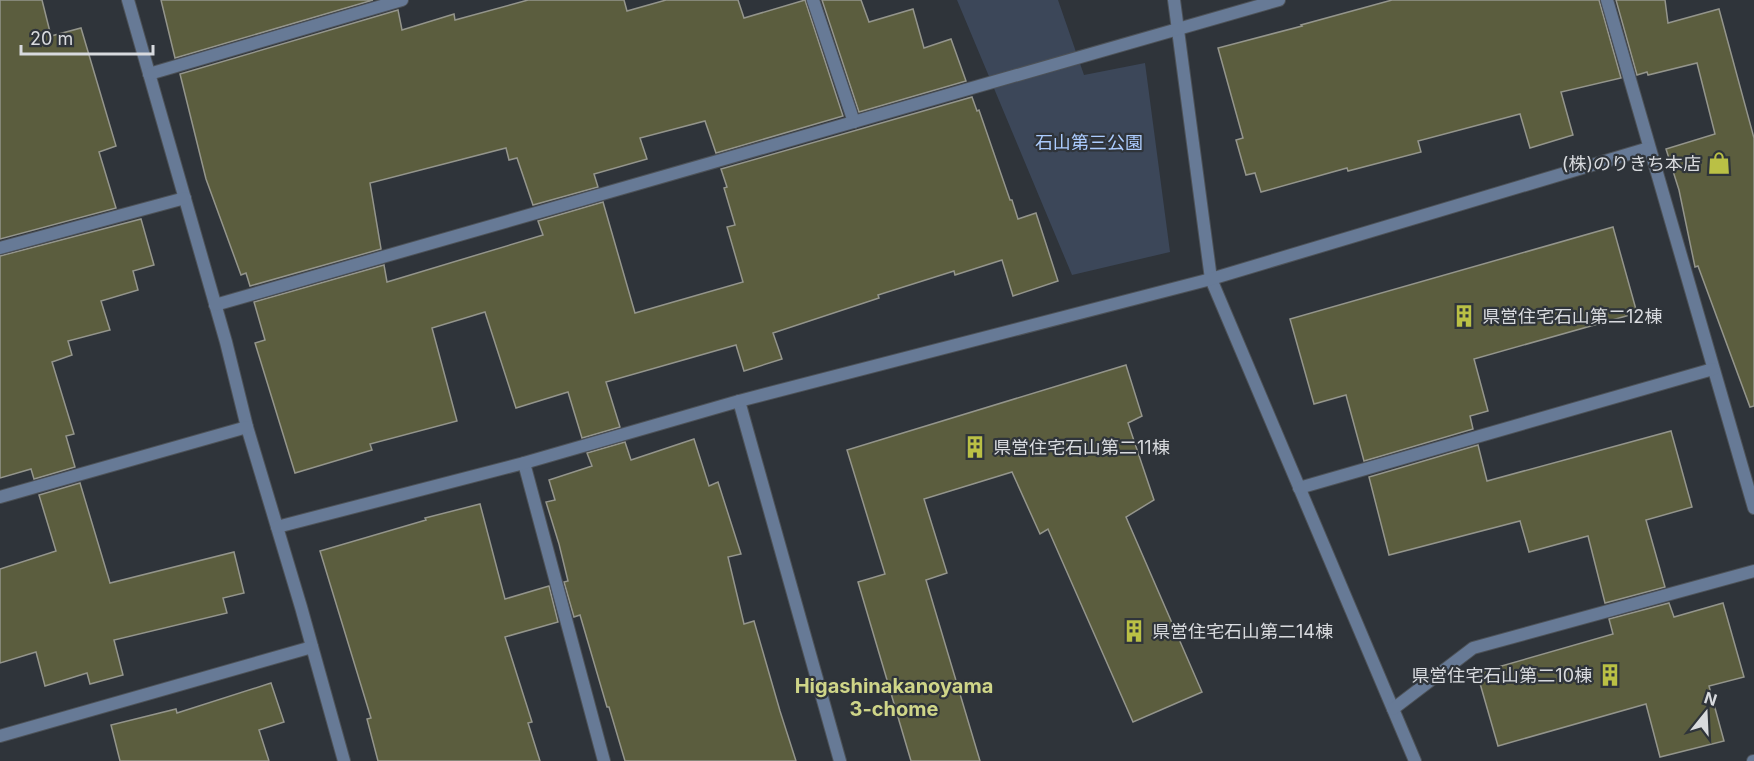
<svg xmlns="http://www.w3.org/2000/svg" width="1754" height="761" font-family="Inter,'Noto Sans JP',sans-serif">
  <rect width="100%" height="100%" fill="#2f343a"/>
  <polygon fill="#3c4759" points="957,0 1058,0 1084,75 1145,63 1170,252 1072,275"/>
  <g fill="#5b5d3e" stroke="#94958c" stroke-width="1.5">
    <polygon points="0,0 42,0 51,36 81,28 116,146 99,152 116,208 0,239"/>
    <polygon points="161,0 373,0 175,58"/>
    <polygon points="528,0 624,0 627,11 666,0 738,0 744,18 805,0 843,116 716,153 705,121 640,138 647,159 594,174 598,187 533,205 517,158 509,160 506,148 370,183 381,249 250,286 246,273 241,275 206,179 180,74 398,10 402,30 454,14 455,20"/>
    <polygon points="822,0 861,0 869,22 913,9 924,48 951,39 966,81 859,112"/>
    <polygon points="1392,0 1599,0 1621,78 1561,92 1573,135 1530,148 1520,114 1418,141 1421,152 1348,171 1347,168 1261,192 1255,173 1246,175 1236,140 1243,138 1218,48 1302,26 1301,25"/>
    <polygon points="1616,0 1665,0 1668,23 1719,9 1754,138 1754,406 1750,407 1698,266 1695,267 1679,190 1666,149 1715,134 1697,63 1648,75 1647,72 1637,75"/>
    <polygon points="972,97 977,111 979,110 1010,200 1012,200 1018,219 1036,213 1058,281 1013,296 1002,260 955,275 954,271 878,295 879,298 773,333 782,359 744,371 736,345 606,382 620,427 582,438 568,392 516,408 485,312 432,328 457,421 370,444 372,450 295,473 255,343 265,340 254,302 384,265 387,282 543,235 538,221 603,202 635,313 743,282 727,227 735,225 724,188 727,187 721,169"/>
    <polygon points="141,219 154,265 133,271 138,290 101,301 110,330 68,341 72,355 52,362 74,434 66,436 75,467 34,479 31,469 0,478 0,256"/>
    <polygon points="1613,227 1637,313 1474,359 1488,411 1470,416 1473,429 1364,461 1346,395 1314,404 1290,319"/>
    <polygon points="1126,365 1142,416 1128,423 1154,500 1126,517 1202,692 1133,722 1048,529 1040,534 1012,472 924,499 947,573 926,580 980,761 911,761 858,582 885,574 847,450"/>
    <polygon points="1671,431 1692,507 1646,520 1665,587 1605,603 1588,536 1529,552 1520,521 1389,555 1369,477 1478,445 1487,481"/>
    <polygon points="694,439 709,486 718,482 741,554 728,557 744,624 754,621 780,711 796,761 625,761 609,707 607,707 580,615 574,617 564,582 568,581 559,544 546,502 555,500 549,480 592,466 587,453 625,442 631,460"/>
    <polygon points="80,483 110,583 234,552 244,593 223,598 227,613 114,640 123,675 90,684 87,673 45,686 36,652 0,663 0,569 56,551 39,495"/>
    <polygon points="480,504 505,599 549,586 558,622 505,637 532,722 528,723 540,761 378,761 367,719 371,718 320,551 426,520 425,518"/>
    <polygon points="1669,603 1674,617 1723,603 1744,677 1709,686 1724,741 1660,757 1646,704 1498,746 1477,673 1613,634 1609,619"/>
    <polygon points="271,683 284,722 259,730 269,761 120,761 111,725 176,709 177,713"/>
  </g>
  <g fill="none" stroke-linecap="round" stroke-linejoin="round">
    <g stroke="#4d5258" stroke-width="14">
      <g id="street">
        <polyline points="128,0 226,342 247,427 301,607 344,761"/>
        <polyline points="813,0 854,122"/>
        <polyline points="1174,0 1211,279 1415,761"/>
        <polyline points="1607,0 1754,508"/>
        <polyline points="149,74 402,0"/>
        <polyline points="0,248 185,198"/>
        <polyline points="215,305 1279,0"/>
        <polyline points="739,401 840,761"/>
        <polyline points="524,463 604,761"/>
        <polyline points="1299,488 1713,369"/>
        <polyline points="0,497 247,427"/>
        <polyline points="277,527 524,463 739,401 1211,279 1649,148"/>
        <polyline points="1393,709 1473,648 1754,571"/>
        <polyline points="0,736 312,647"/>
        <polyline points="1753,761 1754,761"/>
      </g>
    </g>
    <use href="#street" stroke="#677a96" stroke-width="12"/>
  </g>
  <defs>
    <g id="shop-bare" transform="scale(1.8)"><path d="M-5-2.5h2.3a2.7 3.5 0 0 1 5.4 0H5L5.5 6h-11ZM-1.5-2.5h3a1.5 2.3 0 0 0-3 0Z" fill="#bac045" stroke="#2f343a" stroke-width="2.5" paint-order="stroke"/></g>
    <g id="building-bare" transform="scale(1.8)"><path d="M-4-6H4V6H1V3H-1V6H-4ZM-2.5-4.3h1.7v1.8h-1.7ZM.8-4.3h1.7v1.8H.8ZM-2.5-1h1.7V.8h-1.7ZM.8-1h1.7V.8H.8Z" fill="#bac045" stroke="#2f343a" stroke-width="2.5" paint-order="stroke"/></g>
  </defs>
  <g fill-rule="evenodd">
    <use href="#shop-bare" x="1719" y="163"/>
    <use href="#building-bare" x="1464" y="316"/>
    <use href="#building-bare" x="975" y="447"/>
    <use href="#building-bare" x="1134" y="631"/>
    <use href="#building-bare" x="1610" y="675"/>
  </g>
  <g text-anchor="middle" dominant-baseline="central" stroke-width="4.5" stroke-linejoin="round" paint-order="stroke">
    <g font-size="18" fill="#acccfe" stroke="#2f343a">
      <text x="1089" y="142">石山第三公園</text>
    </g>
    <g font-size="18" fill="#d8dade" stroke="#2f343a" text-anchor="start">
      <text x="1701" y="163" text-anchor="end">(株)のりきち本店</text>
      <text x="1482" y="316">県営住宅石山第二12棟</text>
      <text x="993" y="447">県営住宅石山第二11棟</text>
      <text x="1152" y="631">県営住宅石山第二14棟</text>
      <text x="1592" y="675" text-anchor="end">県営住宅石山第二10棟</text>
    </g>
    <g font-size="20" font-weight="bold" fill="#cfd588" stroke="#2f343a">
      <text x="894" y="686">Higashinakanoyama<tspan x="894" dy="23">3-chome</tspan></text>
    </g>
  </g>
  <g transform="translate(1706 713) rotate(18)" stroke="#2f343a" stroke-width="4.5" paint-order="stroke">
  <path d="M0-4.5L10 22L0 15L-10 22Z" fill="#d8dade"/>
  <text y="-9" font-size="16" font-weight="bold" text-anchor="middle" fill="#d8dade">N</text>
  </g>
  <path d="M21 45v9h132v-9" fill="none" stroke="#d8dade" stroke-width="3"/>
  <text x="30" y="45" font-size="18" fill="#d8dade" stroke="#2f343a" stroke-width="4.5" paint-order="stroke">20 m</text>
</svg>
